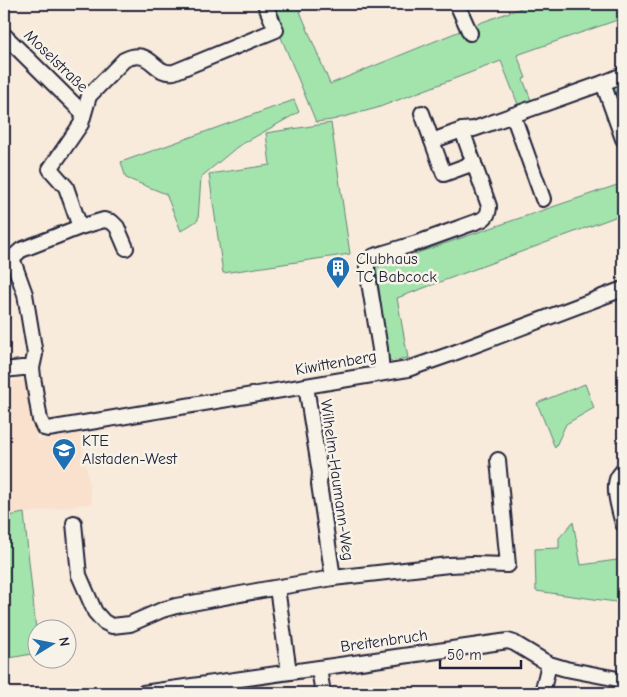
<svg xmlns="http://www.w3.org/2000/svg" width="627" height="697" font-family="'Comic Neue',sans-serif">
  <rect width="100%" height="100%" fill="#f8ebdc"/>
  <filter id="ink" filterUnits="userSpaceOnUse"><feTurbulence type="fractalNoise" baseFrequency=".02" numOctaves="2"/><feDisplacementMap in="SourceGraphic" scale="10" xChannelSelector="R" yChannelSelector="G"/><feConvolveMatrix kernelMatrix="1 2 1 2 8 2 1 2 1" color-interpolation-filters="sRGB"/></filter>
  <g filter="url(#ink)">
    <polygon fill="#fae1ce" points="26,379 37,440 81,433 92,503 4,517 4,383"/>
    <g fill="#a3e4ad" stroke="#628374">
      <polygon points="282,4 297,4 330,84 477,24 532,4 623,4 623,18 517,55 526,78 523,79 532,103 519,107 501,61 377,108 332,120 316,122 269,8"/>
      <polygon points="623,79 623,123 609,87"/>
      <polygon points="294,100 299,112 237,147 201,177 198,220 181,231 166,194 126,178 121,162"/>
      <polygon points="331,123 350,254 223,273 209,174 270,165 266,133"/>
      <polygon points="623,183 623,214 397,298 408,358 389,361 376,267"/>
      <polygon points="585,384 594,408 566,424 555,448 537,403"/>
      <polygon points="24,513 37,639 37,653 4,659 4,517"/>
      <polygon points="573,522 581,565 617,560 623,555 623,603 536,591 535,549 559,548 559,538"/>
    </g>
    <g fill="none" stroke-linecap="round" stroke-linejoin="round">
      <g stroke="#22223b" stroke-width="18">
        <g id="minor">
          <polyline points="457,4 470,33"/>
          <polyline points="4,35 83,113"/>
          <polyline points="603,83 623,75"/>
          <polyline points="422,113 432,141"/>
          <polyline points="513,115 543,199"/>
          <polyline points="462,130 432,141 444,174 474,163"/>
          <path d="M80,227L66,187L50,169L81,124L89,96L124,60C152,46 153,76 174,72L276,30L265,4"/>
          <polyline points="12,258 21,250 80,227 104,220 112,222 117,227 126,248"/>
          <polyline points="4,261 12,258 25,294 35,354 32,368 33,377 40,420 44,428 48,429 408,369 451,354 623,289"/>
          <polyline points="4,370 22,368 32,368"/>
          <path d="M382,373L380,349L367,270V262L374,256L420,242L481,220C487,217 489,213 489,206L462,130L474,129L603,83L623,139"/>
          <polyline points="306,386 320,473 319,484 333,578"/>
          <path d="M623,470C622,472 620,474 618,477C612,488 620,512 623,524"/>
          <polyline points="74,523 79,575 95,612 104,622 112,626 130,624 162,610 176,606 262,590 333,578 449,565 472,564 508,565 498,460"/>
          <polyline points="277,588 289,672"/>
          <polyline points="319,669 323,693"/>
          <polyline points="143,693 508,641 514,643 549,664 566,669 623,680"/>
          <polyline points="542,693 549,664"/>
        </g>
      </g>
      <use href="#minor" stroke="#f7f3e8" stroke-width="14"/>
    </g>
  </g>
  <defs>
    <g id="building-pin" transform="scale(1.25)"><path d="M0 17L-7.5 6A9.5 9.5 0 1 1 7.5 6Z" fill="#1f6fb2" stroke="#f7f3e8"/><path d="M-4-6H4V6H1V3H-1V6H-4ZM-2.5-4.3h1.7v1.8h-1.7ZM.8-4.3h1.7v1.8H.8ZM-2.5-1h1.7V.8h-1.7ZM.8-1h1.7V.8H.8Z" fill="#fff"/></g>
    <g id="school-pin" transform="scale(1.25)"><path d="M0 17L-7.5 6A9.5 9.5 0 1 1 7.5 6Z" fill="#1f6fb2" stroke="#f7f3e8"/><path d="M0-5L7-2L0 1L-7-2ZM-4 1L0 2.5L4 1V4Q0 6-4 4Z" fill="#fff"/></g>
  </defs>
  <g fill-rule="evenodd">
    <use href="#building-pin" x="338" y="268"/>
    <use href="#school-pin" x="64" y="450"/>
  </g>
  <g text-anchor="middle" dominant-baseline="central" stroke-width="5" stroke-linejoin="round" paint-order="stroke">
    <g font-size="16" fill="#22223b" stroke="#f7f3e8">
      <text transform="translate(56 61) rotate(44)">Moselstraße</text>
      <text transform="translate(336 363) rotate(-10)">Kiwittenberg</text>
      <text transform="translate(337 480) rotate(82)">Wilhelm-Haumann-Weg</text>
      <text transform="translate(384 641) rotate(-8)">Breitenbruch</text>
    </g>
    <g font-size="16" fill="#22223b" stroke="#f7f3e8" text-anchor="start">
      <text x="356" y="259">Clubhaus<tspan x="356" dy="18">TC Babcock</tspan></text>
      <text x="82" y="441">KTE<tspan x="82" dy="18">Alstaden-West</tspan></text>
    </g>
  </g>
  <rect width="627" height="697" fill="none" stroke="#f7f3e8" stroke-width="20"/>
  <rect x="10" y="10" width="607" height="677" fill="none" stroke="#22223b" stroke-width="2" filter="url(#ink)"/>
  <g transform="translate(52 644) rotate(80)"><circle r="24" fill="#f7f3e8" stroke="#a29fa3"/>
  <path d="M0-4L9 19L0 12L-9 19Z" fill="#1f6fb2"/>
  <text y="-8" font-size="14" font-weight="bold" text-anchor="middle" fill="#22223b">N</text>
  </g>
  <path d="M440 660v8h81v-8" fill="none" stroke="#22223b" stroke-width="2.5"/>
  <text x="447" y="660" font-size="15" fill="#22223b" stroke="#f7f3e8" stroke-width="4" paint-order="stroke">50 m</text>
</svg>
